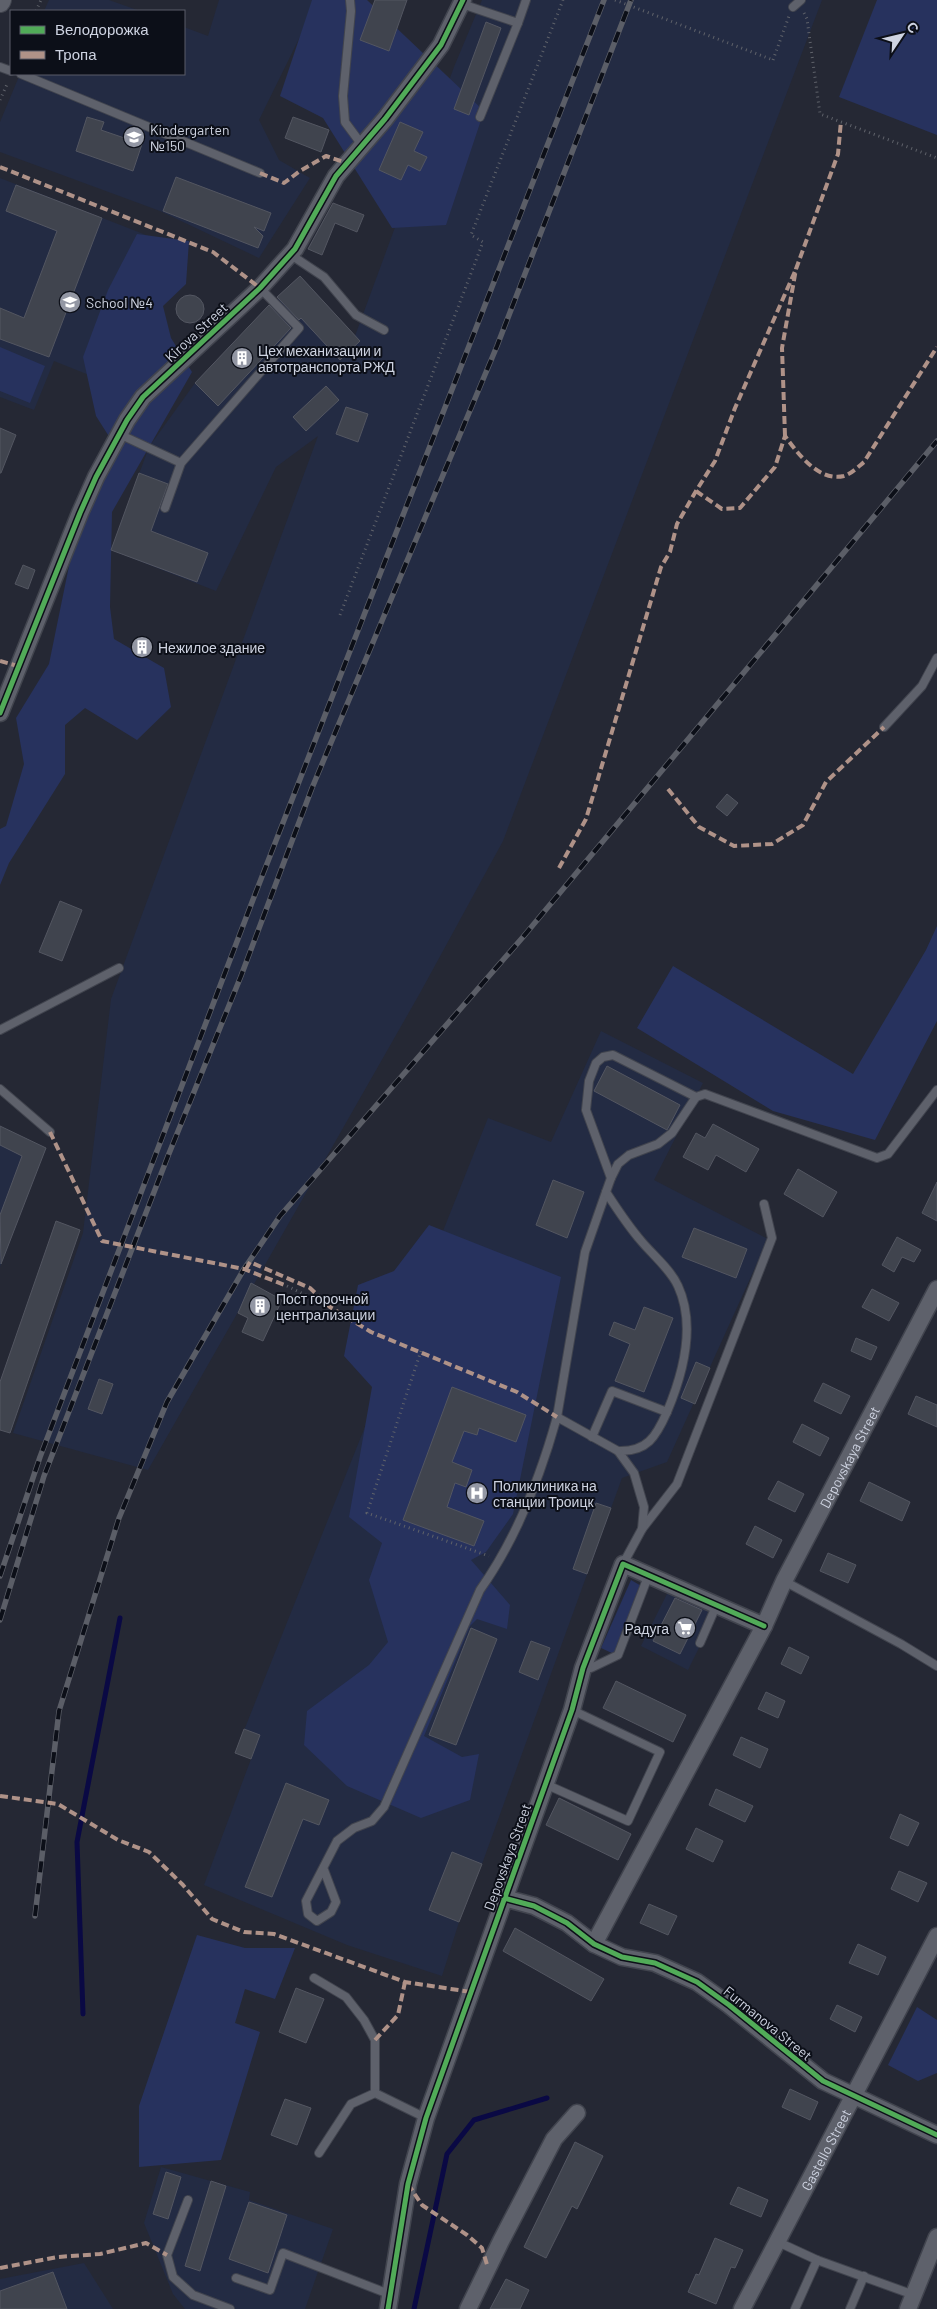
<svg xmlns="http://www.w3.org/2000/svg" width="937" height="2309" font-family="Barlow,sans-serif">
  <rect width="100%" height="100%" fill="#252834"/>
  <g fill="#232b43">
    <polygon points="49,0 109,0 140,11 44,11"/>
    <polygon points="219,0 318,0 259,120 279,160 310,178 259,258 160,211 0,152 0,122 20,74 184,74 184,27 208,36"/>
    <polygon points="482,0 822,0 503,841 420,993 148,1470 13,1433 83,1233 111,999 318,436 276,467 216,591 111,550 149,447 195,383 300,276 355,336 454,67"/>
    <polygon points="0,178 164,242 109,383 54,361 34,410 0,397"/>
    <polygon points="601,1031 703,1083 654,1180 768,1239 667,1462 622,1478 482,1864 430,1910 459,1922 442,1976 347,1945 204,1885 251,1759 235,1753 488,1118 551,1142"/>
    <polygon points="0,1126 46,1148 0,1267"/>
    <polygon points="671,1586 718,1609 688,1670 641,1646"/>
    <polygon points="161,2167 250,2192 249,2200 333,2229 305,2309 185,2309 173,2294 144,2223"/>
    <polygon points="84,2263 113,2309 0,2309 0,2279"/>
  </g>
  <g fill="#27325e">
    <polygon points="312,0 367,0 484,111 446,225 392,228 323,118 280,96"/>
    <polygon points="877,0 937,0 937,135 839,97"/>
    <polygon points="137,234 189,241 186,284 163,306 171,338 192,372 112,512 110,607 114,639 164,668 171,707 137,740 85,708 65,725 65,774 9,863 0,885 0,829 6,826 24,764 16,718 49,664 69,566 81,528 117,449 96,416 83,357 108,290"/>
    <polygon points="0,347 45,366 30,403 0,391"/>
    <polygon points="937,926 937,1021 875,1140 773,1111 637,1028 673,966 853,1074 926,950"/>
    <polygon points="429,1225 561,1277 513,1514 486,1552 471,1560 510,1605 507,1629 477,1619 470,1626 424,1736 462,1757 479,1754 470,1800 421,1818 347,1786 304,1745 307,1711 369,1665 388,1642 369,1580 382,1543 349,1517 372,1387 344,1356 358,1285 394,1271"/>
    <polygon points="631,1580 643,1587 614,1654 601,1648"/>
    <polygon points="197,1935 245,1948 295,1948 275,1999 245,1989 235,2023 260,2032 221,2160 139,2167 139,2106"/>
    <polygon points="917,2007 937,2020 937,2073 918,2081 888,2065"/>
  </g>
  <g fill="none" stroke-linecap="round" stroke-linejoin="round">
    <g stroke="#0a0944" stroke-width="5">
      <polyline points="83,2014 77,1842 120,1618"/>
      <polyline points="414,2309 447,2154 474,2120 547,2098"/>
    </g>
  </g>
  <g fill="#40444e" stroke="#535661">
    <polygon points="375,0 407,0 389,51 360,40"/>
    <polygon points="486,22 501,28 469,115 454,109"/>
    <polygon points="87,117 104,122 101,130 142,144 133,171 76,151"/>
    <polygon points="293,117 329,130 321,152 285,138"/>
    <polygon points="400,122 423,132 414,151 427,157 420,171 408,165 401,180 379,170"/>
    <polygon points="176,177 271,213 264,231 254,227 263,236 258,248 163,211"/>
    <polygon points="16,185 102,218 49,357 0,339 0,308 24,318 57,231 6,211"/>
    <polygon points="333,203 364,215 357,232 335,223 322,255 308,249"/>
    <polygon points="300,276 360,341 340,360 301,318 299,320 277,297"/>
    <circle cx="190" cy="309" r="14"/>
    <polygon points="269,305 291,328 218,406 195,383"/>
    <polygon points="326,386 339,400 306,431 293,417"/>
    <polygon points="346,407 368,414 358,442 336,434"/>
    <polygon points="0,428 16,435 1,473 0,473"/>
    <polygon points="139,473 168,484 151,531 208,553 197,582 111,550"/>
    <polygon points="23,565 35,570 28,589 15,584"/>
    <polygon points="727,794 738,803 727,816 716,807"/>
    <polygon points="60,901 82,910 62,961 39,952"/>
    <polygon points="607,1066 680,1105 667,1130 594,1091"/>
    <polygon points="713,1124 759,1149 746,1172 716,1155 708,1170 683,1157 696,1133 705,1138"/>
    <polygon points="0,1126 46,1148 1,1264 0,1215 22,1156 0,1145"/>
    <polygon points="798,1169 837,1192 823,1217 784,1194"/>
    <polygon points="553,1180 584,1192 567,1238 536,1225"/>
    <polygon points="937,1182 937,1221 922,1213"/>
    <polygon points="56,1221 80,1230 10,1433 0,1430 0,1382"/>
    <polygon points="694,1228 747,1249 736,1278 682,1257"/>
    <polygon points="897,1237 921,1250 914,1262 902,1257 894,1272 882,1265"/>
    <polygon points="251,1283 282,1300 263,1341 242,1332 248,1318 238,1313"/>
    <polygon points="872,1289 899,1303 889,1321 862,1307"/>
    <polygon points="644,1307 673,1318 644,1392 615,1381 630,1344 609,1335 614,1322 635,1330"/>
    <polygon points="856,1338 877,1347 871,1360 851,1351"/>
    <polygon points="696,1362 710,1368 695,1404 681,1398"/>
    <polygon points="99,1379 113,1384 102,1414 88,1409"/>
    <polygon points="823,1383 850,1396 841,1414 814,1401"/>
    <polygon points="452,1387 526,1415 516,1442 479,1428 477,1435 464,1431 452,1462 472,1470 466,1487 455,1483 447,1507 484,1521 474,1546 403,1520"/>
    <polygon points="916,1396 937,1405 937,1427 908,1414"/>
    <polygon points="802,1424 829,1438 820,1456 793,1442"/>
    <polygon points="778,1481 804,1494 795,1512 768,1499"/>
    <polygon points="869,1482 910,1502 902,1521 860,1501"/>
    <polygon points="596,1503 611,1508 587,1574 573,1569"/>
    <polygon points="755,1526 782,1540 773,1558 746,1544"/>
    <polygon points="828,1553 856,1565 848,1583 820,1571"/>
    <polygon points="675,1598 702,1610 680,1654 653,1641"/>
    <polygon points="471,1628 497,1639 456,1745 429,1735"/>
    <polygon points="531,1641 550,1648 538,1680 519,1672"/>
    <polygon points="789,1647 809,1657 801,1674 781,1664"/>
    <polygon points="616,1681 686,1715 673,1742 603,1708"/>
    <polygon points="766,1692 785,1701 778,1718 758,1709"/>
    <polygon points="244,1729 260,1735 251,1759 235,1753"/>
    <polygon points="741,1737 768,1749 760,1768 733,1755"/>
    <polygon points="286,1783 329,1800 319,1825 303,1819 272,1897 245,1887"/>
    <polygon points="716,1789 753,1806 745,1822 709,1805"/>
    <polygon points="559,1798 631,1834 618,1860 546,1825"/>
    <polygon points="900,1814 919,1823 908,1846 890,1838"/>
    <polygon points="696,1828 723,1841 713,1862 686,1849"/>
    <polygon points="452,1852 482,1864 459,1922 429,1910"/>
    <polygon points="899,1871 927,1883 918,1902 891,1889"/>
    <polygon points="649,1904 677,1916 668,1935 640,1923"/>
    <polygon points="515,1928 604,1979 591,2001 503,1951"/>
    <polygon points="858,1944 886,1957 878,1975 849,1963"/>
    <polygon points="296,1988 324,1999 306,2043 279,2032"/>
    <polygon points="837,2005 862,2017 855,2032 830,2019"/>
    <polygon points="790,2089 818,2102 810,2120 782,2107"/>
    <polygon points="285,2099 311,2108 297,2145 271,2135"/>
    <polygon points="575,2142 603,2156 577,2209 572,2206 546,2258 524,2247"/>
    <polygon points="166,2172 181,2177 168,2219 153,2214"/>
    <polygon points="211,2181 226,2186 200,2271 185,2266"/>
    <polygon points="738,2187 768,2200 761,2217 730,2204"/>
    <polygon points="249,2202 287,2215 268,2273 229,2259"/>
    <polygon points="715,2238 743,2250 735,2268 731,2267 716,2304 688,2292 696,2274 699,2275"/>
    <polygon points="53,2272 67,2309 0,2309 0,2291"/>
    <polygon points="506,2279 529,2290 520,2309 490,2309"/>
  </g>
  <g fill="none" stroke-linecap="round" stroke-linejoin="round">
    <g stroke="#41444e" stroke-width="10">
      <g id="service">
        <polyline points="350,0 351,11 343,96 345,122 362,145"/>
        <polyline points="462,4 518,23 526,0"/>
        <polyline points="793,7 801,0"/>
        <polyline points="0,67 11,71"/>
        <polyline points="21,74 260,173"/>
        <polyline points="480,117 518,23"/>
        <polyline points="291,255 324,277 356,315 384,330"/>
        <polyline points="119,434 181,463"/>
        <polyline points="165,508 181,463 299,328 260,288"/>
        <polyline points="884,727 922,686 937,658"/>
        <polyline points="0,1030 119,968"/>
        <polyline points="0,1089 50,1132"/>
        <polyline points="611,1178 618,1164 629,1155 658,1144 672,1133 696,1097"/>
        <polyline points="557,1417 585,1252 606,1192"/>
        <polyline points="592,1437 612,1391 667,1412"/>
        <polyline points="642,1529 677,1484 772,1238 764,1204"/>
        <path d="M623,1564L642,1529L644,1507L634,1473L618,1451C647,1452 656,1437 667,1412C683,1374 696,1325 678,1286C671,1270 653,1255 642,1242C628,1226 617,1209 606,1192L611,1178L586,1110L589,1081L596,1063L603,1057L613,1055L696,1097L705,1094L877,1158L888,1154L937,1090"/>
        <polyline points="784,1581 901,1644 937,1666"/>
        <polyline points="700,1643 717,1604"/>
        <polyline points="583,1668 591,1668 618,1655 649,1574"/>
        <polyline points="545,1784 628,1821 660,1752 572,1710"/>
        <path d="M324,1870L336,1902L331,1912L317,1921L308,1914L306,1901L337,1841L354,1828L372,1821L384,1807L480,1590C517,1538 540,1478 557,1417L618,1451"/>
        <polyline points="314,1978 346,1997 364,2020 375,2040 375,2093"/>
        <polyline points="319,2153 351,2104 375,2093 426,2118"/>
        <polyline points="188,2200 167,2255 173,2277 193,2295 230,2309"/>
        <polyline points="778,2242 817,2260 914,2295"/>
        <polyline points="236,2278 270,2290 283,2253 389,2294"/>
        <polyline points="795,2309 817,2260"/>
        <polyline points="850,2309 864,2276"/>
      </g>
    </g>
    <g stroke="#41444e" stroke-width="19">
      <g id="minor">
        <polyline points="0,713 80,513 96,477 127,420 143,397 260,288 295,249 336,176 385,119 441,45 463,0"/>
        <polyline points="504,1898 534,1906 567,1923 594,1944 622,1957 655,1963 697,1982 729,2005 823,2081 937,2135"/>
        <path id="s1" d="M594,1944L764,1626L784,1581L937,1289"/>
        <polyline points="388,2309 408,2184 426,2118 572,1710 583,1668 623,1564 764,1626"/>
        <polyline points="468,2309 501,2241 554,2139 577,2113"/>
        <path id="s2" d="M742,2309L937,1936"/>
        <polyline points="908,2309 937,2237"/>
      </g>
    </g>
    <g stroke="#41444e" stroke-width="22">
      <polyline id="tertiary" points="0,2 1,0"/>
    </g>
    <g stroke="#5f626a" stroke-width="3" stroke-dasharray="1 4" stroke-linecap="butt">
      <polyline points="36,11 41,0"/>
      <polyline points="804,13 807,19 820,114 937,158"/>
      <polyline points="773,60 789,16"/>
      <polyline points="0,100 8,82"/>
      <polyline points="340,615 483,242 471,235 563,0"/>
      <polyline points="287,1286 330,1307"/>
      <polyline points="421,1351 367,1513 489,1556"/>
    </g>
    <use href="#service" stroke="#5e616b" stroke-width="8"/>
    <use href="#minor" stroke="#5e616b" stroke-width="16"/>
    <use href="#tertiary" stroke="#5e616b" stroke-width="20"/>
    <g stroke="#5b5e67" stroke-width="5.5">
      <g id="rail">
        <polyline points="0,1576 40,1457 254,897 604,0"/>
        <polyline points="0,1620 44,1476 168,1156 241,976 312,788 497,346 631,0"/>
        <polyline points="35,1916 59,1711 119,1518 167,1402 244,1269 280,1216 523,937 937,441"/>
      </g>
    </g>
    <use href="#rail" stroke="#0c0f18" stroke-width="4" stroke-dasharray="11" stroke-linecap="butt"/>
    <polyline stroke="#5f626a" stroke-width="3" stroke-dasharray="1 4" stroke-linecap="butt" points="615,0 773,60"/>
    <g stroke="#af9288" stroke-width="4" stroke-dasharray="8 4" stroke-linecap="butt">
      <polyline points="0,167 213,252 260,288"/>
      <polyline points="260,173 284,183 300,171 326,156 347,163"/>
      <polyline points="785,436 782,348 796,269 838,154 841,121"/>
      <path d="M696,491L722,509L740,508L775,467L785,436C798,454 819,482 844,476C851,474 858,467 864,462L937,347"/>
      <polyline points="0,661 18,666"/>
      <polyline points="668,789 699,827 734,846 772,844 803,825 826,782 884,727"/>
      <polyline points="559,868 586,819 661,567 670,552 677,524 696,491 715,461 735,408 796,269"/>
      <polyline points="50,1132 102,1241 244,1269 287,1286"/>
      <polyline points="246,1269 250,1262 310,1288 330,1307 371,1332 517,1392 557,1417"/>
      <polyline points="0,1796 58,1804 118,1840 149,1852 183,1885 212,1919 244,1932 274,1934 405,1982 471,1992"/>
      <polyline points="375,2040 398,2015 405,1982"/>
      <polyline points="408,2184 422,2205 467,2235 482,2248 488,2268"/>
      <polyline points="0,2268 58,2257 100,2254 146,2243 167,2255"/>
    </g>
    <g stroke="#0c0f18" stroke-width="8">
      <g id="cycleway">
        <polyline points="0,713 80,513 96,477 127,420 143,397 260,288 295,249 336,176 385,119 441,45 463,0"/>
        <polyline points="504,1898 534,1906 567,1923 594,1944 622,1957 655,1963 697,1982 729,2005 823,2081 937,2135"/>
        <polyline points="388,2309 408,2184 426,2118 572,1710 583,1668 623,1564 764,1626"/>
      </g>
    </g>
    <use href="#cycleway" stroke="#51ab58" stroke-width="5"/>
  </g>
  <defs>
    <g id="school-disc" transform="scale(1.125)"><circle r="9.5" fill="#9397a4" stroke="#0c0f18"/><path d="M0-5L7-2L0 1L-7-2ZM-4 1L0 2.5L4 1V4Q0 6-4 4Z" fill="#fff"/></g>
    <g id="building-disc" transform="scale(1.125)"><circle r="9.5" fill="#9397a4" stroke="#0c0f18"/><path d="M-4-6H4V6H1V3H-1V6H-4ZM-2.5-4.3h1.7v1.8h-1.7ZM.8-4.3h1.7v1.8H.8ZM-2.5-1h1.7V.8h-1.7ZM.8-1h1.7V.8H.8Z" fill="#fff"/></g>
    <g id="hospital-disc" transform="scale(1.125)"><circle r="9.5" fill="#9397a4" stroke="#0c0f18"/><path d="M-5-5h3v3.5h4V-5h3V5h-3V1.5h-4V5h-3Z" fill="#fff"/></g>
    <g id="supermarket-disc" transform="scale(1.125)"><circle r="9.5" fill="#9397a4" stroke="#0c0f18"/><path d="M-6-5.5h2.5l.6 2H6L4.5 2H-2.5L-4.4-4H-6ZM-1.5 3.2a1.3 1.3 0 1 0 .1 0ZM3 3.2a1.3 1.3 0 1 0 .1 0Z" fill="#fff"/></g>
  </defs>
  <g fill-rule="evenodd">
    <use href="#school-disc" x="134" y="137"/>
    <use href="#school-disc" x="70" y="302"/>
    <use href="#building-disc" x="242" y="358"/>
    <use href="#building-disc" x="142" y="647"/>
    <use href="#building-disc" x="260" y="1306"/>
    <use href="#hospital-disc" x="477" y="1493"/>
    <use href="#supermarket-disc" x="685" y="1628"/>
  </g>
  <g text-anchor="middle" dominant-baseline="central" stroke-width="4" stroke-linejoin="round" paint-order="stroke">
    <g font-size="14" fill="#ced3e1" stroke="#0c0f18" text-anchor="start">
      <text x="150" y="129">Kindergarten<tspan x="150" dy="16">№150</tspan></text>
      <text x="86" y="302">School №4</text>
      <text x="258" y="350">Цех механизации и<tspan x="258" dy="16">автотранспорта РЖД</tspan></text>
      <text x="158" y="647">Нежилое здание</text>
      <text x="276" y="1298">Пост горочной<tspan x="276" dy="16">централизации</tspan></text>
      <text x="493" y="1485">Поликлиника на<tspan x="493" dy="16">станции Троицк</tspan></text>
      <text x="669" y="1628" text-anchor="end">Радуга</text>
    </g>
    <g font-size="14" fill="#ced3e1" stroke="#0c0f18">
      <text transform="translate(196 332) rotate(-43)">Kirova Street</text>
      <text stroke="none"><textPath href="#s1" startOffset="550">Depovskaya Street</textPath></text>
      <text transform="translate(507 1857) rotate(-70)">Depovskaya Street</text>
      <text transform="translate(768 2023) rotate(39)">Furmanova Street</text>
      <text stroke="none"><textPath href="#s2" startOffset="180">Gastello Street</textPath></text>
    </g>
  </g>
  <rect x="10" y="10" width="175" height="65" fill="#0c0f18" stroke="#5a5d68"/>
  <rect x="20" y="26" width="25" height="8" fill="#51ab58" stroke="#5a5d68"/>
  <text x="55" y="35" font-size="15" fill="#ced3e1">Велодорожка</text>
  <rect x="20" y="51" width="25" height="8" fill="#af9288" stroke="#5a5d68"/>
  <text x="55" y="60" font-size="15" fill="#ced3e1">Тропа</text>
  <g transform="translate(902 35) rotate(55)" stroke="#0c0f18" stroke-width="4" paint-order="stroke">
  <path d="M0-4L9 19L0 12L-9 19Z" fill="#ced3e1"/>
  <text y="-8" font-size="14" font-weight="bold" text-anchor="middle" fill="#ced3e1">С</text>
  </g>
</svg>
